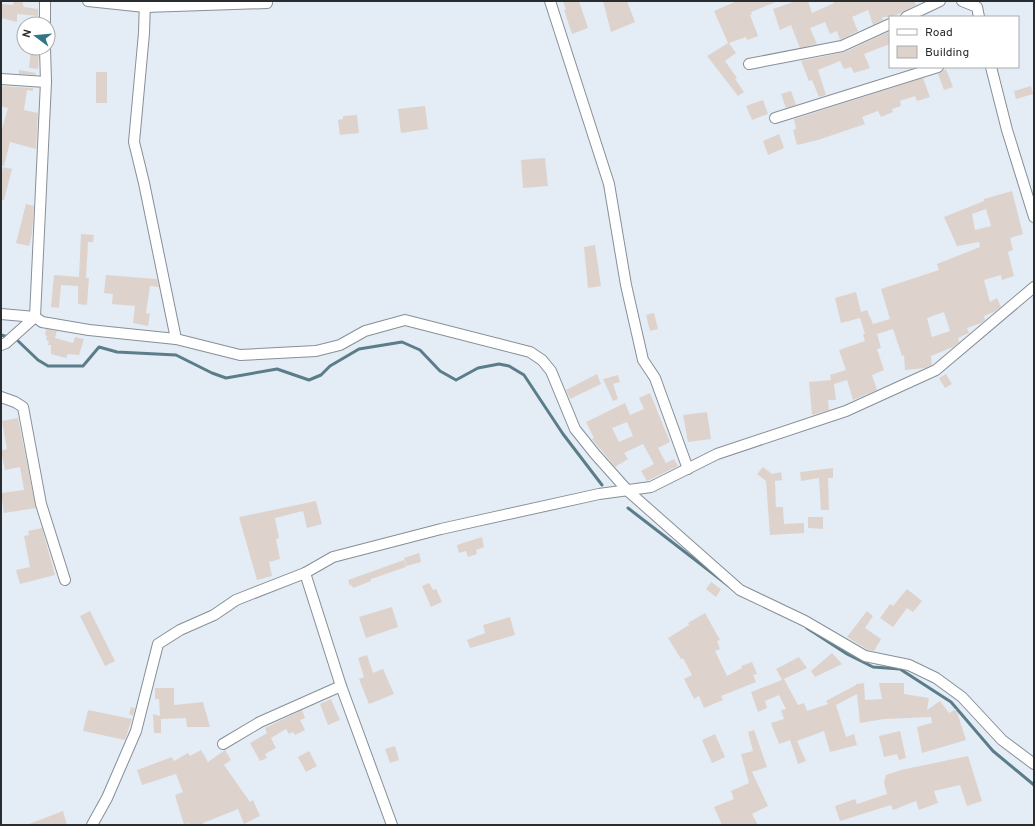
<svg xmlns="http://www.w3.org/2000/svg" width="1035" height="826" font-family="Overpass,sans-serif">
  <rect width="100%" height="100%" fill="#e4ecf5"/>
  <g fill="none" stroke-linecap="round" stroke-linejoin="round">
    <g stroke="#5b7d8a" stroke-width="3">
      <polyline points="1,335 16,339 38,360 48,366 83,366 99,347 117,352 176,355 212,373 226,378 277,369 309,380 321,375 330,366 359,349 402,342 420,350 440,371 456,380 478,368 499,364 509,366 524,375 563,434 602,485"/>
      <polyline points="628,508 729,586"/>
      <polyline points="807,628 847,654 873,667 900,669 951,702 993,751 1034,785"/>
    </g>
  </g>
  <g fill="#ded3cc" fill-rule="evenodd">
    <polygon points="14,1 22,1 24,7 38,9 38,16 17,14 17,22 1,18 1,4 13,5"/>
    <polygon points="563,1 579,1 588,28 572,34 564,10 566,10"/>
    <polygon points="603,1 627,1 635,22 611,32"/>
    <polygon points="737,1 778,1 751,12 752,14 750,15 758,36 747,40 746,37 729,43 736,53 725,61 737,78 735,79 744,92 738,96 707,56 728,43 714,11"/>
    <polygon points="796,1 808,1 812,13 834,3 833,1 914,1 916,5 892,17 882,17 883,20 873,25 868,10 852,17 858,31 840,40 837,31 830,34 825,22 810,28 817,44 800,48 791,25 780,30 773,9"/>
    <polygon points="888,32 890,44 864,54 870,68 854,73 851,67 844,69 840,61 818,70 826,95 819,97 812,80 809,81 801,61 845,52"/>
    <polygon points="31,48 39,48 38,69 29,68"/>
    <polygon points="946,69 953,87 944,90 938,74"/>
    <polygon points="19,70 36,73 35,75 19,74"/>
    <rect x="96" y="72" width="11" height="31"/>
    <polygon points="923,78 930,97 917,101 915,96 900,101 901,106 892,109 893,112 881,117 878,111 862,117 865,124 818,140 797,145 793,130 796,129 794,119"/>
    <polygon points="1,86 33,88 33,91 27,90 24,110 38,113 36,149 10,142 4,166 1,166 1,132 8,108 1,106"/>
    <polygon points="1031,86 1033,94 1016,99 1014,91"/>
    <polygon points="791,91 796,105 786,108 781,94"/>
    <polygon points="763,100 768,114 752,120 746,106"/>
    <polygon points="425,106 428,129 401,133 398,109"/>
    <polygon points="357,115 359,133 340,135 338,120 343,119 343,116"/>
    <polygon points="779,134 784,148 768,155 763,141"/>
    <polygon points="545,158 548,186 523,188 521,160"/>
    <polygon points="3,167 12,169 4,200 1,200 1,175"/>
    <path d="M1012,191L1023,234L1010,238L1013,250L1008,252L1014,276L1002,280L1001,275L984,280L990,302L997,298L1001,307L994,312L984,316L985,320L981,323L967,328L969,333L958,338L959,342L953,347L931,356L932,365L925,368L905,370L904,355L902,356L893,329L877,334L881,348L877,349L884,370L872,375L877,390L853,400L847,380L834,384L836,400H828L829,410L812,415L809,382L831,380L830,375L846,370L839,350L865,341L863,334H865L860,318L841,323L835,298L856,292L861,312L867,310L873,324L890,319L881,289L939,270L937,264L980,247L979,242L957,246L944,217L984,201V199ZM986,209L991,226L975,230L972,214ZM944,312L950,331L932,337L927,318Z"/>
    <polygon points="26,204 34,206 32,234 29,246 16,243"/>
    <polygon points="81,234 94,235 93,242 88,242 86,278 89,278 87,305 78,304 78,286 61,285 59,308 51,307 54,275 79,277"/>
    <polygon points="595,245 601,286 588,288 584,247"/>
    <polygon points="106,275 157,279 159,287 150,286 146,313 150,314 148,326 133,323 135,306 112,304 113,294 104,293"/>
    <polygon points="654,313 658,329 650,331 646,315"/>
    <polygon points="46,329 57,331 55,338 73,343 75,337 84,339 79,355 68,354 66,358 51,354 51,345 48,345 49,341 46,340 47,336 45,335"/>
    <polygon points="597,374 601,384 570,399 566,390"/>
    <polygon points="946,374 952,384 945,388 939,378"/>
    <polygon points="618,375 620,382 613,384 618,399 613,401 603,379"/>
    <path d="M650,393L670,442L658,448L666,463L674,459L678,466L647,481L641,471L654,464L643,444L624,453L628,459L615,467L592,439L594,438L586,422L625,403L630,415L644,409L639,398ZM627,422L633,436L619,442L612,428Z"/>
    <polygon points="707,412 711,439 688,442 683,415"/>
    <polygon points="18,418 36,508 4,513 1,493 24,490 20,467 5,470 1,451 7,449 2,421"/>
    <polygon points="763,467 772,474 781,472 782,480 775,481 776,507 783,507 784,524 804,523 804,533 770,535 766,481 757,474"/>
    <polygon points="833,468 833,478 828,478 829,510 821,510 819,478 801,481 800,472"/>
    <polygon points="316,501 322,524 307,528 303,511 275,518 279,538 276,539 280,559 269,562 272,576 257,580 239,517"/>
    <polygon points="808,517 823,517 823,529 808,528"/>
    <polygon points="42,528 55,575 20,584 16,570 30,567 24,536 29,535 28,531"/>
    <polygon points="482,537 484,547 476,550 477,554 468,557 466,551 459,553 457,545"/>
    <polygon points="419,553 421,562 406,566 404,558"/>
    <polygon points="404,560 406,567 371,579 371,581 353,588 352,585 350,586 348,580"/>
    <polygon points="711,582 721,589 716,597 706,589"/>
    <polygon points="429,583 433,590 436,589 442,602 431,607 422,586"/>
    <polygon points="907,589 922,601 913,612 907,608 893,627 880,618 890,604 893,606"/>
    <polygon points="392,607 398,627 366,638 359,617"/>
    <polygon points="90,611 115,661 105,666 80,616"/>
    <polygon points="867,611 873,616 865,628 881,639 874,651 868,650 847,637"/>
    <polygon points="705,613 720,640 717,641 720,649 715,651 727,676 742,668 741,666 752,662 757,674 753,675 756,682 721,696 723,700 704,708 699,696 694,699 684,679 692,675 683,658 681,659 668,638 689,625 688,623"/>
    <polygon points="510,617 515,635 470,648 467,640 485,633 483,625"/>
    <polygon points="832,653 842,664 815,677 811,671"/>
    <polygon points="367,655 373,673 383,669 394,694 369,704 359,679 364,677 358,658"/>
    <polygon points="799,657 807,668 784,679 798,705 804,703 807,711 828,704 826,701 856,685 856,684 864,683 865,700 882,699 879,683 904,683 904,694 929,698 927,710 940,701 949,713 956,709 966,740 922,753 917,727 932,723 931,717 884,719 860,723 857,694 836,705 846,737 854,734 857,745 830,752 824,731 797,741 806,761 798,764 790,740 779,744 771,723 784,719 781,710 786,709 779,695 765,701 767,708 758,712 751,692 782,680 776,669"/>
    <polygon points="155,688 174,688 174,705 203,702 210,727 187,727 186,718 161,719 161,733 154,733 153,714 160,716 159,699 155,699"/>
    <polygon points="331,699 340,720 328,725 320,704"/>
    <polygon points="131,707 135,708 133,716 129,714"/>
    <polygon points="88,710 132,719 125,740 83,731"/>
    <polygon points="302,710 305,718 300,720 305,730 295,735 293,732 289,734 286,729 271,738 276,748 265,754 267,758 260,761 250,743 267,733 265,728"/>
    <polygon points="754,730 767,767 752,772 768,806 752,814 758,825 722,825 714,807 734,799 731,791 749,783 741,754 753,751 748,732"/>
    <polygon points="900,731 906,758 899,760 897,754 884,757 879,736"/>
    <polygon points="715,734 725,757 712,763 702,740"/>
    <polygon points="395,746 399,760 390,763 385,749"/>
    <polygon points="201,750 208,762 225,750 231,760 224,765 250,802 253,800 260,816 244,824 238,809 203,823 204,825 189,825 188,823 184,825 175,795 183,792 176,774 142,785 137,770 172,757 174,761 188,753 190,756"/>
    <polygon points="309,751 317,766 306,772 298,757"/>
    <polygon points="968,756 982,801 967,806 960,785 934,791 938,803 919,810 916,801 893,810 891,805 840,821 835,806 855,799 857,804 887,794 884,782 886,775 901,770"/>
    <polygon points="63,811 67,825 29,825 29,824"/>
  </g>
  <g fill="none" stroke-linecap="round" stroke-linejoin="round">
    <g stroke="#878f97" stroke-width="12">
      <g id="minor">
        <polyline points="45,1 45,24"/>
        <polyline points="88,1 145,7 267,3"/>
        <polyline points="145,1 144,33 134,142 144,183 176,339"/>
        <polyline points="550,1 609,184 626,285 643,360 655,378 688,469"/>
        <polyline points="962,1 977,7 979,17"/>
        <polyline points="906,17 940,1"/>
        <polyline points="749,64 842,46 890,24"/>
        <polyline points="991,67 1007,130 1034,217"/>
        <polyline points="1,79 46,82"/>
        <polyline points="775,118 938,67"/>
        <polyline points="1,314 35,317 42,322 89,330 176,339 240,355 316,351 340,345 365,331 405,320 530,352 542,360 551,371 575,429 595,454 628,491 740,590 805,621 865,656 909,665 936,678 962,697 1002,740 1034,764"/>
        <polyline points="1,345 6,343 35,317 46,82 45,48"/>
        <polyline points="1,397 15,402 23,407 41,504 65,580"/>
        <polyline points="305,573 341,686 392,825"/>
        <polyline points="223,744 260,722 341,686"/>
        <polyline points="92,825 107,798 136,731 158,644 180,630 214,615 236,600 305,573 333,557 441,529 599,494 651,487 717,454 846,411 936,370 1034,287"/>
      </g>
    </g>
    <use href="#minor" stroke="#fff" stroke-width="10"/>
  </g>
  <rect width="1035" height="826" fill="none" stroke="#2a2d30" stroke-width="4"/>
  <rect x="889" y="16" width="130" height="52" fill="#ffffff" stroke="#aaabac"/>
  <rect x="897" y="29" width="20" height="6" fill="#ffffff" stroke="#aaabac"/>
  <text x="925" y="36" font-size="12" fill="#2a2d30">Road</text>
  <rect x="897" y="46" width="20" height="12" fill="#ded3cc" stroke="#aaabac"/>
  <text x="925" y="56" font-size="12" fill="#2a2d30">Building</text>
  <g transform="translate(36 36) rotate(286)"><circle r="19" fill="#ffffff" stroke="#aaabac"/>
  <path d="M0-3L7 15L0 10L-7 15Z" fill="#337487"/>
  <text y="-6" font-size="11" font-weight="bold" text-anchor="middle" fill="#2a2d30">N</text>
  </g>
</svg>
